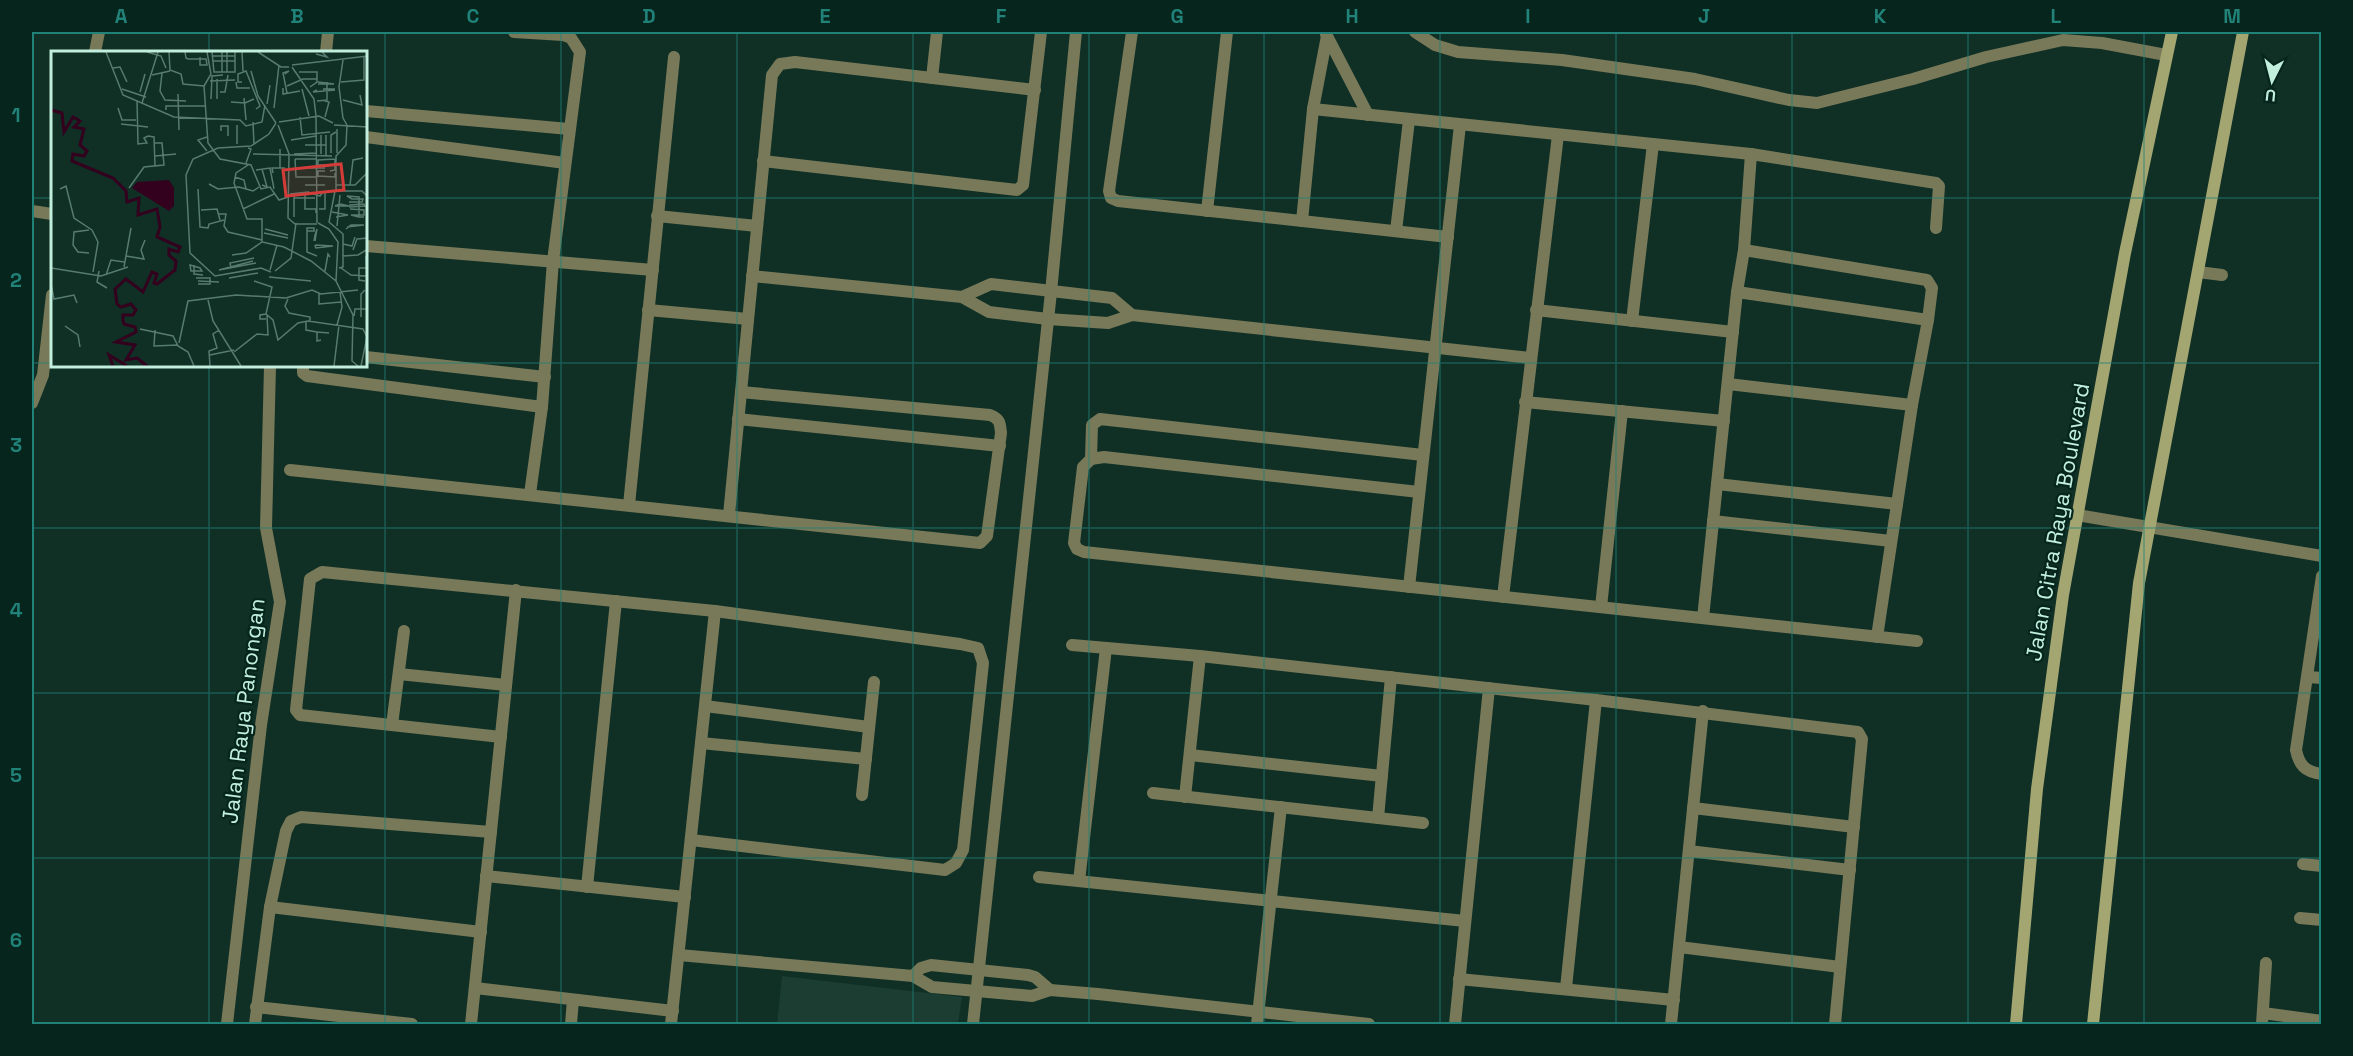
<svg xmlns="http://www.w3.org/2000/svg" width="2353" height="1056" font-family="'Space Grotesk',sans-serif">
  <rect width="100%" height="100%" fill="#102f25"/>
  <polygon fill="#1b3d32" points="782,976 962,997 958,1024 777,1024"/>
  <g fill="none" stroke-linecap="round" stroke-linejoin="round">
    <g stroke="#777959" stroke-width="12">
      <polyline points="514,32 563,35 571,38 580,52 553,261 542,407 530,494"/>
      <polyline points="1132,32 1109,191 1111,198 1118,201 1448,237"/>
      <polyline points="1415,32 1435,45 1458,52 1562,60 1695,79 1789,100 1817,103 1913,79 1986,57 2063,40 2102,43 2166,55"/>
      <polyline points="1326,34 1368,115"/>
      <polyline points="1327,36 1313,109 1751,154 1936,183 1939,186 1936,228"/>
      <polyline points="95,52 99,32"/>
      <polyline points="932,78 937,32"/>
      <polyline points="366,111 569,129"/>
      <polyline points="366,137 565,163"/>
      <polyline points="763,161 1017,190 1023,185 1041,32"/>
      <polyline points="32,211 52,214"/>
      <polyline points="1207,211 1227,32"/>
      <polyline points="657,216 757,226"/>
      <polyline points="1302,221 1313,109"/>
      <polyline points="1396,231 1409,120"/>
      <polyline points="366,246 653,270"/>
      <polyline points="1744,250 1927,280 1932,288 1928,320"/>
      <polyline points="2198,272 2222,275"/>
      <polyline points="752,276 962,297 989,312 1048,319 1108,323 1132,315 1531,358"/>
      <polyline points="1737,292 1928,320 1912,405 1877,637"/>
      <polyline points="962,297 991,284 1112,298 1132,315"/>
      <polyline points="648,310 748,319"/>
      <polyline points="1536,310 1733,332"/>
      <polyline points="1632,321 1653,144"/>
      <polyline points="366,357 545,377"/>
      <polyline points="303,366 303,373 307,376 542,407"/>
      <polyline points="1728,384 1912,405"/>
      <polyline points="1525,402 1724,421"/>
      <polyline points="32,403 43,375 52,295"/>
      <polyline points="738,419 1000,446"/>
      <polyline points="1091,459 1092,425 1100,419 1423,455"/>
      <path d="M290,470L980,543L987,536L1001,433C1000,423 1000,419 990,415L741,392"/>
      <polyline points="1717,484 1897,504"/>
      <polyline points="1419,492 1104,457 1091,459 1083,467 1074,543 1077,549 1084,552 1917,641"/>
      <polyline points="629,505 674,57"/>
      <polyline points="729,515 772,75 780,64 795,62 1035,90"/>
      <polyline points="2077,515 2322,556"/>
      <polyline points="1713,521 1891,541"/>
      <path d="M2322,576L2296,750C2299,765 2305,772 2322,774"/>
      <polyline points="1409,587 1460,125"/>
      <polyline points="1503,597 1558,135"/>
      <polyline points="1601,607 1622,411"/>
      <polyline points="1703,618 1737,292 1744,250 1751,154"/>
      <polyline points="1072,645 1200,656 1596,700 1858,732 1862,739 1835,1024"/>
      <polyline points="399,674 506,685"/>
      <polyline points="2308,677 2322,678"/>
      <polyline points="705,706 869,727"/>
      <polyline points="392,725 404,631"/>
      <polyline points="501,737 300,715 296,710 310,579 322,572 715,611 960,644 978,648 983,663 963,850 956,863 945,870 691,840"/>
      <polyline points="701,743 866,759"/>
      <polyline points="1190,755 1382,776"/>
      <polyline points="1153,793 1423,823"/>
      <polyline points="862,795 874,682"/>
      <polyline points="1185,797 1200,656"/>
      <polyline points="1693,808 1854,827"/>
      <polyline points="1378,818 1391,677"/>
      <polyline points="1689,851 1850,870"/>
      <polyline points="2303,864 2322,866"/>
      <polyline points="486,876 685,897"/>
      <polyline points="1039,877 1465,921"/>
      <polyline points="1079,881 1106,648"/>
      <polyline points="587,887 616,601"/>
      <polyline points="270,907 481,932"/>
      <polyline points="2300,918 2322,920"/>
      <polyline points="1679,947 1840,967"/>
      <polyline points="679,955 913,976 932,987 1032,996 1050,990 1098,994 1369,1024"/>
      <polyline points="913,976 921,968 931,965 1028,975 1035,977 1050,990"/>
      <polyline points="1459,979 1674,1000"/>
      <polyline points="475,988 673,1011"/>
      <polyline points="1566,988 1596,700"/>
      <polyline points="256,1007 412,1024"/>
      <polyline points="2263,1013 2322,1021"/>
      <polyline points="255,1024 270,907 286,831 291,821 301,817 491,832"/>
      <polyline points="471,1024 516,590"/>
      <polyline points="571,1024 573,1000"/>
      <polyline points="671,1024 715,611"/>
      <polyline points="1257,1024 1281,807"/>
      <polyline points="1455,1024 1489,688"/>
      <polyline points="1671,1024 1703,711"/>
      <polyline points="2262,1024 2266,963"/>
    </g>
    <g stroke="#777959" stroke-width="12">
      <polyline points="326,52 328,32"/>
      <polyline points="227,1024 261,725 280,602 266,528 270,366"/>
      <polyline points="973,1024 1051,292 1076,32"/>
    </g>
    <g stroke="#a4a672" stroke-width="12">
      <polyline points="2016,1024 2037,789 2063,595 2125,253 2172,32"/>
      <polyline points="2093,1024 2139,583 2243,32"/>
    </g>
  </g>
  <path fill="none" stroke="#218279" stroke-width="1.5" stroke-opacity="0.55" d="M209,32V52M385,32V1024M561,32V1024M737,32V1024M913,32V1024M1089,32V1024M1264,32V1024M1440,32V1024M1616,32V1024M1792,32V1024M1968,32V1024M2144,32V1024M32,198H52M366,198H2322M32,363H52M366,363H2322M209,366V1024M32,528H2322M32,693H2322M32,858H2322"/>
  <g text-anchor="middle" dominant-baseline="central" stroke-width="4.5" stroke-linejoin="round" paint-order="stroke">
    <g font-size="22" fill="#c2efdd" stroke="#06251c">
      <text transform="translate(2057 522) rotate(-80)">Jalan Citra Raya Boulevard</text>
      <text transform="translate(243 711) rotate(-83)">Jalan Raya Panongan</text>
    </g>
  </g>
  <g transform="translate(51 51)">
    <rect width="316" height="316" fill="#102f25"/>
    <path d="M118,129L123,137V155L118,160L81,137L86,131Z" fill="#33001e"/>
    <path fill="none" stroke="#33001e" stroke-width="3" d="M0,59L11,62L13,81L22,66L29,70L23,76L33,78L29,94L36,100L33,105L22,103L21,110L62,127L75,140L76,151L88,147L87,164L106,158L109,176L106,186L129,196L127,201L118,198V204L125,210L124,219L106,233L103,232L106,223L101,221L92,241L75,228L64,238L66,253L70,256L80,253L85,259L82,264H72V269L73,273L84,276L85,281L65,291L84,294L75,309L86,307L96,315M62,315L58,304L76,315"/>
    <path fill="none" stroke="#577c6f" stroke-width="1.5" d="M55,1L72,44L123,66L189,69L195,75L211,71L214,54M96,1L110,5L115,17M118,1L119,19L130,23L132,33L153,35M134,1L135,7L137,8H155L156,14H149V6M156,1L160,23L153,35L157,92L169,108L200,114L210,138L219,136L228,149L237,146M161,1L163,21H184V1M176,1V21M191,1L192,20M207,1L230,16H238M265,3L276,6L271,1M161,5H184M292,9L288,36L292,67L296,74M162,10H184M241,14L317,5M241,16L263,48L265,65M62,17L69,16L76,31M200,20L207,45L225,72M171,21V1M248,21H266V31L259,36M111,22L109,40L114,49L135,50M234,23L238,20L232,22L236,42M101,24L119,20M159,30L184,29M185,31L186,37H199M191,31H187V23L195,20L209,55L205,58M290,31L313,29V5M267,33H283L267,31M236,35L252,28H266M232,37V43L249,40M71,38L95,46M251,38L258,65M266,39L262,41L284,39M284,39L272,38H284M89,41L94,23M169,41H174L177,24M127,43L128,79M193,47L195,69M160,48L161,25L172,24M166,48V28M86,49L87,93L96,92L93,87L97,85M292,49L311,54L309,44M266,50L276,49V31M274,50L278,51L274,66M180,51L194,52L203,48M91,52L107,1M216,53L219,34M67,57L71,69H85M223,57L228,14M115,59V55H154M249,66L251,84L279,81M265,66L266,172M202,71L203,94M228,71L268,65L282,72M70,73L97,76M227,74L238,103L237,167L244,173H266M283,74L317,76M170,80V75H177V85M275,84V105M97,85L103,86L104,115M156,86L147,89L156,100M240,89L265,85M186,93V74M254,94H275M229,98V117M280,102V84L285,81M286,102V78M202,103L281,105M243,103L265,102M270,103V84M104,105L125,103M244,108L245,126H265M244,108H265M195,112L200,98L197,97M197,114L185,122L183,132L196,168H211V191L233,196L260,210L285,230M274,114H267V109L284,108V119L279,120M254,117H274M205,119L219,117L223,138M274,120H267V125L284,126V122M222,122L221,117H234M184,126L193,129L195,138M158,133L167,138L188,136L202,140L208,136M211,134L216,136L211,118M254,134H274M285,134H304L317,121M299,134L302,109L312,107M78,137L93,116L113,114L111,92H104M9,138L15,135L23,167L41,179M147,138L149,176L157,177L158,173L173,169M285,139V105L295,94L296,74M239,143L257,141L269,145L272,141L284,140M254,143V158H265V162M243,147H264M298,151H311L312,148H301L296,145L308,146V166H313M289,153L298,155H284L289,153M299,154L313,153L314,155L299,156ZM192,158L223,143M268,158H274V142M299,158L313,159V164H300L308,166M150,159L166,158L169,169M281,161L297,164L285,166M167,163H175L173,175L177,181L211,189M243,166V145M267,172L278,178L287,191L285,230L302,264L301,310L307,315M286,175L289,144M256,177H263V180H256ZM214,178L237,184M295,178L300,174H313L296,176M38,179L23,181L22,194L27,201L38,202M41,179L47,191L42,221M256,180V201L266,205M213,182L237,187M263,190L264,184L266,178L264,190M292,193L301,195L304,186M264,195L265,194L282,195L265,197ZM302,199L306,188L317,187M181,204L195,202L211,191M75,205L93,208L90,199L94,189M292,205L307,204L317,198M315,205L316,233M202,210L168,219L205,212M139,214L149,217L151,220H140ZM143,214V223L152,224M73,216L80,177M0,217L50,225L77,216M180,217L179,212L203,207M288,217L292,216V183L278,171L284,140H311L317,146M290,217L300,224L317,225M219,219L226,194M48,220L46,231L56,237M224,220L240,207L245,172M274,220L277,203L279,206M220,221L210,217L164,225L139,202L135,124L142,108L167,97L200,95L218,83L225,72M55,224L60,209L73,211M218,226L260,230M145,227H159V233H147M178,227L207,222M147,230L168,231M203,230L221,236L215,263L209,264V268H215M314,230L308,229V217H317M0,233L3,248L23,244L26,252M268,242V253L290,251M237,248L234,255L238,262L259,266V270M157,249L162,270L190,315M215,263L222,269L227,289L247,272L257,270L312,278L316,286L310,315M303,265L304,258H317M310,266V243L314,239M255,271V279L266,281M286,274L291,256L289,241M14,275L27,284L29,296M89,278L122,285L127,295L137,301L143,315M104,279L103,295L127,294M270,289L266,290V281L278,282M128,292L137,250L185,244L235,247L261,239L270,243L307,239M183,301L206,283L217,284L216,264M159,304L183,299M159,315L158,300L166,297L162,283L168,279M283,315L288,274"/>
    <path fill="#d43c3a" fill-opacity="0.15" stroke="#d43c3a" stroke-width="3" d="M290,113L293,139L235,145L232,119Z"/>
    <rect width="316" height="316" fill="none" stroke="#c2efdd" stroke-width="3"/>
  </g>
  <rect width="2353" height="1056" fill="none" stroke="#06251c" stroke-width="66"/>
  <g transform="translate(2272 81) rotate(186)" stroke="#06251c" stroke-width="4.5" paint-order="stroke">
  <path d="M0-4.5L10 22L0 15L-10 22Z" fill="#c2efdd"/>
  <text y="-9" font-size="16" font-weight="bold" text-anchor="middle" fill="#c2efdd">U</text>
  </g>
  <rect x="33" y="33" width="2287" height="990" fill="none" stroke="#218279" stroke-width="2"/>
  <g font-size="20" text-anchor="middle" font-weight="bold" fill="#218279">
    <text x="121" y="23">A</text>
    <text x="297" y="23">B</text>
    <text x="473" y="23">C</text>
    <text x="649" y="23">D</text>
    <text x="825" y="23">E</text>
    <text x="1001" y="23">F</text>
    <text x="1177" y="23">G</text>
    <text x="1352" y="23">H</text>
    <text x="1528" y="23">I</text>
    <text x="1704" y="23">J</text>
    <text x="1880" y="23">K</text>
    <text x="2056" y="23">L</text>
    <text x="2232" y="23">M</text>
    <text x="16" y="122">1</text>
    <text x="16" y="287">2</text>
    <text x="16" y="452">3</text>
    <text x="16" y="617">4</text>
    <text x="16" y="782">5</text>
    <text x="16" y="947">6</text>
  </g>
</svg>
